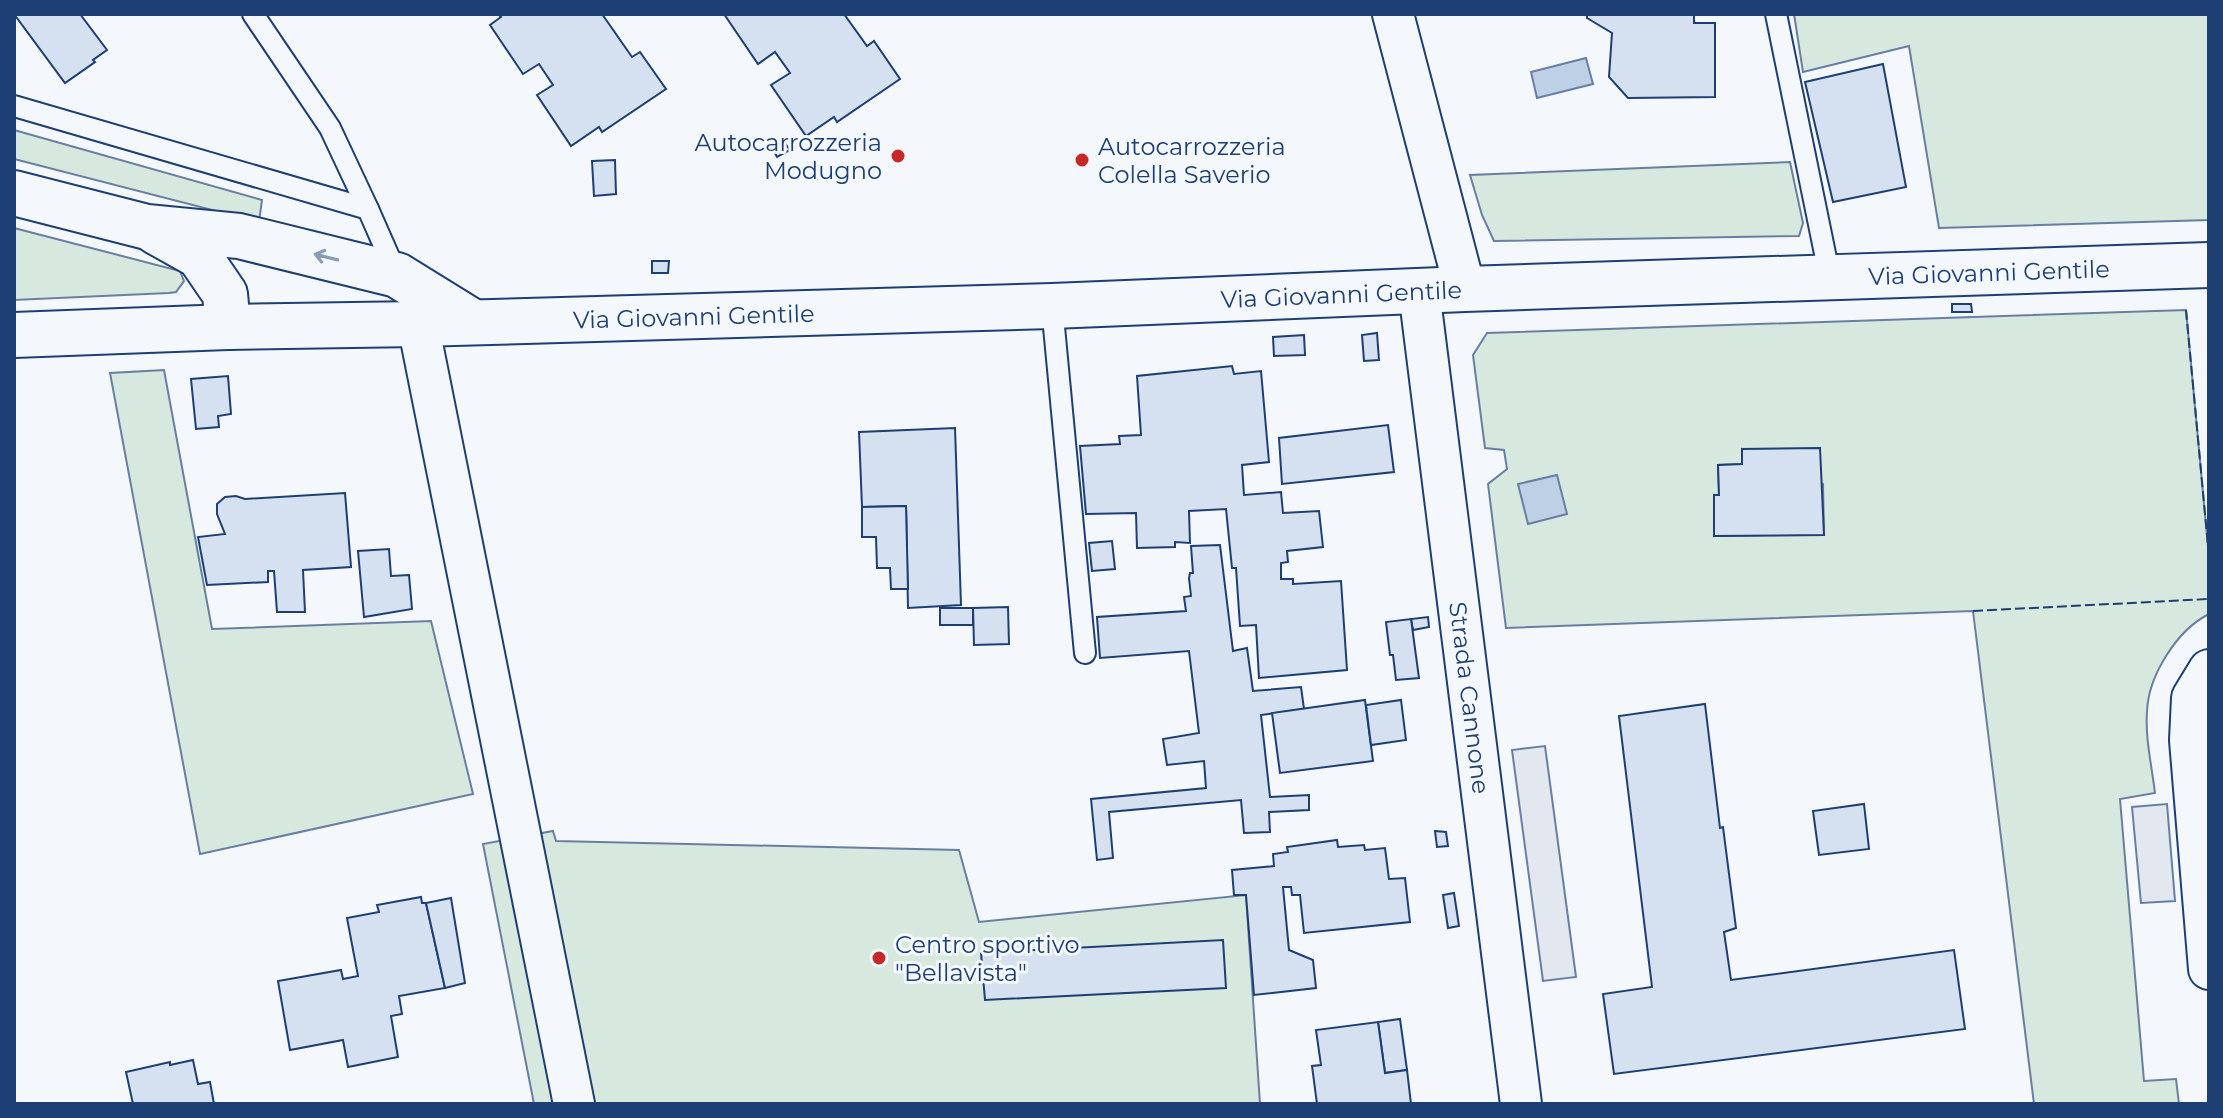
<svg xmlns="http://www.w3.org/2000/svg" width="2223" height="1118" font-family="Montserrat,sans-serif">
  <rect width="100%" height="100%" fill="#f4f7fb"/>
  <g fill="#d7e8df" stroke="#687fa3" stroke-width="2" fill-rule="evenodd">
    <polygon points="1794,14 2209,14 2209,220 1939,228 1909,46 1803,72"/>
    <polygon points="14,130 262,200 259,222 14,159"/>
    <polygon points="1790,162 1803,223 1799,236 1494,241 1482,215 1470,175"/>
    <polygon points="14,228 180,271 184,281 176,292 169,293 14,300"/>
    <path d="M2186,310L2209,557V614C2177,630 2148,676 2147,712C2145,738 2152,767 2155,793L2120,799L2144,1081L2176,1079L2179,1104H2034L1973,611L1506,628L1488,484L1507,469L1504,450L1485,448L1473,355L1487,333ZM1742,449L1823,484L1824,534L1715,536L1714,495H1719L1718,465L1742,464Z"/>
    <polygon points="164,370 212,629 431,621 473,794 200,854 110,373"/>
    <polygon points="553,831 556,841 959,850 979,922 1246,895 1260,1104 534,1104 483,844"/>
  </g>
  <g fill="#e3e8f0" stroke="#687fa3" stroke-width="2">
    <polygon points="1545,746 1576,977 1543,981 1512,750"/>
    <polygon points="2167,804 2175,901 2141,903 2132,807"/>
  </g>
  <g fill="#bed0e5" stroke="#687fa3" stroke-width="2">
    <polygon points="1586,58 1593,84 1537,98 1531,72"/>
    <polygon points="1557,475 1567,514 1528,524 1518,484"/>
  </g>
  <g fill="#d5e0f0" stroke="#1d3f73" stroke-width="2">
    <polygon points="14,14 80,14 107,50 93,60 95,62 65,83"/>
    <polygon points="498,14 602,14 632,57 640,52 666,89 602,132 599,127 571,146 537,95 553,85 539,64 523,74 490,25 501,17"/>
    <polygon points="724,14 844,14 867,46 874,41 900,79 837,122 834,117 806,136 771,85 790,73 775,52 758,64"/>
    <polygon points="1587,14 1694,14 1694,23 1715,23 1715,97 1628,98 1609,77 1612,33 1587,18"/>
    <polygon points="1883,64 1906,187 1833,202 1805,82"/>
    <polygon points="784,142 790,150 777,157 773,149"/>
    <polygon points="615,160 616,194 594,196 592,161"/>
    <polygon points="652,261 669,261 668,273 652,273"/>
    <polygon points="1952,304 1971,304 1972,312 1952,312"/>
    <polygon points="1377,333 1379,360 1364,361 1362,335"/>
    <polygon points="1304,335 1305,355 1274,356 1273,337"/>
    <polygon points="1232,366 1234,374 1261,371 1269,462 1242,465 1244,495 1281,492 1283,513 1319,511 1323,547 1287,551 1288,562 1281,563 1281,579 1293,579 1293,584 1341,581 1347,670 1259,678 1256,625 1240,626 1236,568 1232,568 1226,509 1189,511 1190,543 1175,542 1175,547 1137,548 1136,513 1086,514 1080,446 1120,444 1119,436 1141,435 1137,376"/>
    <polygon points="228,376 231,414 218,416 219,427 196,429 191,379"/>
    <polygon points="1388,425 1394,472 1282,484 1279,438"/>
    <polygon points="955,428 961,605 908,608 906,506 862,507 859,432"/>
    <polygon points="1820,448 1824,535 1714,536 1714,495 1719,495 1718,465 1742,464 1742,449"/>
    <polygon points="345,493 351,567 303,570 305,612 277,612 274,571 268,571 268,582 207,585 198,537 225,534 217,514 217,504 225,497 236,496 245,499"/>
    <polygon points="906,506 908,589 891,589 890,568 877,568 876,537 862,537 862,507"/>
    <polygon points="1112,541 1115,569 1092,571 1089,543"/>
    <polygon points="1220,545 1233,651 1247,648 1253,691 1301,687 1304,709 1261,715 1270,797 1309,795 1309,810 1269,812 1270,832 1244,833 1241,800 1109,812 1113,858 1097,860 1091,799 1206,788 1204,761 1167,765 1163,739 1199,733 1189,651 1100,658 1097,617 1186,611 1184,597 1191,596 1189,578 1190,573 1193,573 1191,546"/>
    <polygon points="389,549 391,576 409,575 412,609 364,617 358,551"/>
    <polygon points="1008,607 1009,644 974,645 973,608"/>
    <rect x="940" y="608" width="33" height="17"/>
    <polygon points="1428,617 1429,627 1413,630 1411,619"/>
    <polygon points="1411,619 1419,678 1396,680 1393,655 1390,655 1386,622"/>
    <polygon points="1365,700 1373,761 1280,773 1272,713"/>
    <polygon points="1401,700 1406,740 1371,745 1366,705"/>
    <polygon points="1705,704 1720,828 1723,827 1736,928 1724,932 1731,980 1954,950 1965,1029 1614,1074 1603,994 1652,987 1619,716"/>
    <polygon points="1864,804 1869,849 1819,855 1813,811"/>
    <polygon points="1435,831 1446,832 1448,846 1437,847"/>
    <polygon points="1337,840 1338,847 1364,845 1365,850 1385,848 1389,879 1405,878 1410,922 1304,933 1300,895 1292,895 1291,887 1283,887 1289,950 1313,960 1316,988 1254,995 1246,895 1234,895 1232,870 1274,866 1273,854 1288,852 1287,847"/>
    <polygon points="1454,893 1459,926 1448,928 1443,895"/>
    <polygon points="421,897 422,903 426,903 445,988 399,996 402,1014 391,1016 398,1057 348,1067 343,1040 290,1050 278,981 341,970 343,979 358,976 347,918 379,912 377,905"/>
    <polygon points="451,898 465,983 445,988 426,903"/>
    <polygon points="1223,940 1226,988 985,1000 981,953"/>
    <polygon points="1400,1019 1407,1070 1385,1073 1378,1022"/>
    <polygon points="1378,1022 1385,1073 1407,1070 1411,1104 1317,1104 1312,1066 1321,1065 1316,1030"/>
    <polygon points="193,1060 198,1084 210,1082 214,1104 133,1104 126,1072 170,1062 170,1065"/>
  </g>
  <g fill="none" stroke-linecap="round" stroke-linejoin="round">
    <g stroke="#1d3f73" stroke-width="24">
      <g id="service">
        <polyline points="253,14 330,128 368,209"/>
        <polyline points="1776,14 1830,278"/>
        <polyline points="14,106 368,209 397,275"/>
        <polyline points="1052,306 1085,653"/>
      </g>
    </g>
    <g stroke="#1d3f73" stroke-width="44">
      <g id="minor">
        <polyline points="1393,14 1465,289"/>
        <path id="s1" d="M1419,291L1521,1104"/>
        <polyline points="418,324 574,1104"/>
        <polyline points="2209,670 2192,698 2190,740 2209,969"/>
      </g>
    </g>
    <g stroke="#1d3f73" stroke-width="48">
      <g id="primary">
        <polyline points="14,193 147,227 239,236 397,275 473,322"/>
        <polyline points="156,232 199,256 225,294 228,327"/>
        <path id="s2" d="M14,335L228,327L418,324L1052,306L1465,289L2209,265"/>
      </g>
    </g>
    <use href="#service" stroke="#f4f7fb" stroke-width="20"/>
    <use href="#minor" stroke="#f4f7fb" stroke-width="40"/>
    <use href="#primary" stroke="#f4f7fb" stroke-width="44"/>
    <g stroke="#1d3f73" stroke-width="2" stroke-dasharray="10 4" stroke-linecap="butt">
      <polyline points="2186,310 2209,557"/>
      <polyline points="1973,611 2209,599"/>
    </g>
  </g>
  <defs><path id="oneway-shaft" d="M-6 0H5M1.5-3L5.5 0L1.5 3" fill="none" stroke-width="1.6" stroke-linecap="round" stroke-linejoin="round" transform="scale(2)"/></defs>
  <use stroke="#889bb7" href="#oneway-shaft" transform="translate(326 257) rotate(-166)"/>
  <g fill="#c62828" stroke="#f4f7fb" stroke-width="3">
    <circle cx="898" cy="156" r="8"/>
    <circle cx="1082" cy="160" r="8"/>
    <circle cx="879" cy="958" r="8"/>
  </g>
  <g text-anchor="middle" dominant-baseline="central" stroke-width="6" stroke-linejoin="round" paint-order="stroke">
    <g font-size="24" fill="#1d3f73" stroke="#f4f7fb" text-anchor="start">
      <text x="882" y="142" text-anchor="end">Autocarrozzeria<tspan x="882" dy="28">Modugno</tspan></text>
      <text x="1098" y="146">Autocarrozzeria<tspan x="1098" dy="28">Colella Saverio</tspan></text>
      <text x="895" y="944">Centro sportivo<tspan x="895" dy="28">"Bellavista"</tspan></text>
    </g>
    <g font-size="24" fill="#1d3f73" stroke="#f4f7fb">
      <text stroke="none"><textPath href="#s2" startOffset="1976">Via Giovanni Gentile</textPath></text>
      <text stroke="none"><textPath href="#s2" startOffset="1328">Via Giovanni Gentile</textPath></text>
      <text stroke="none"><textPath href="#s2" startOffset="680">Via Giovanni Gentile</textPath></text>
      <text stroke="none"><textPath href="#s1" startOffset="410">Strada Cannone</textPath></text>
    </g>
  </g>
  <rect width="2223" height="1118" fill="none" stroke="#1d3f73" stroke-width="32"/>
</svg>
